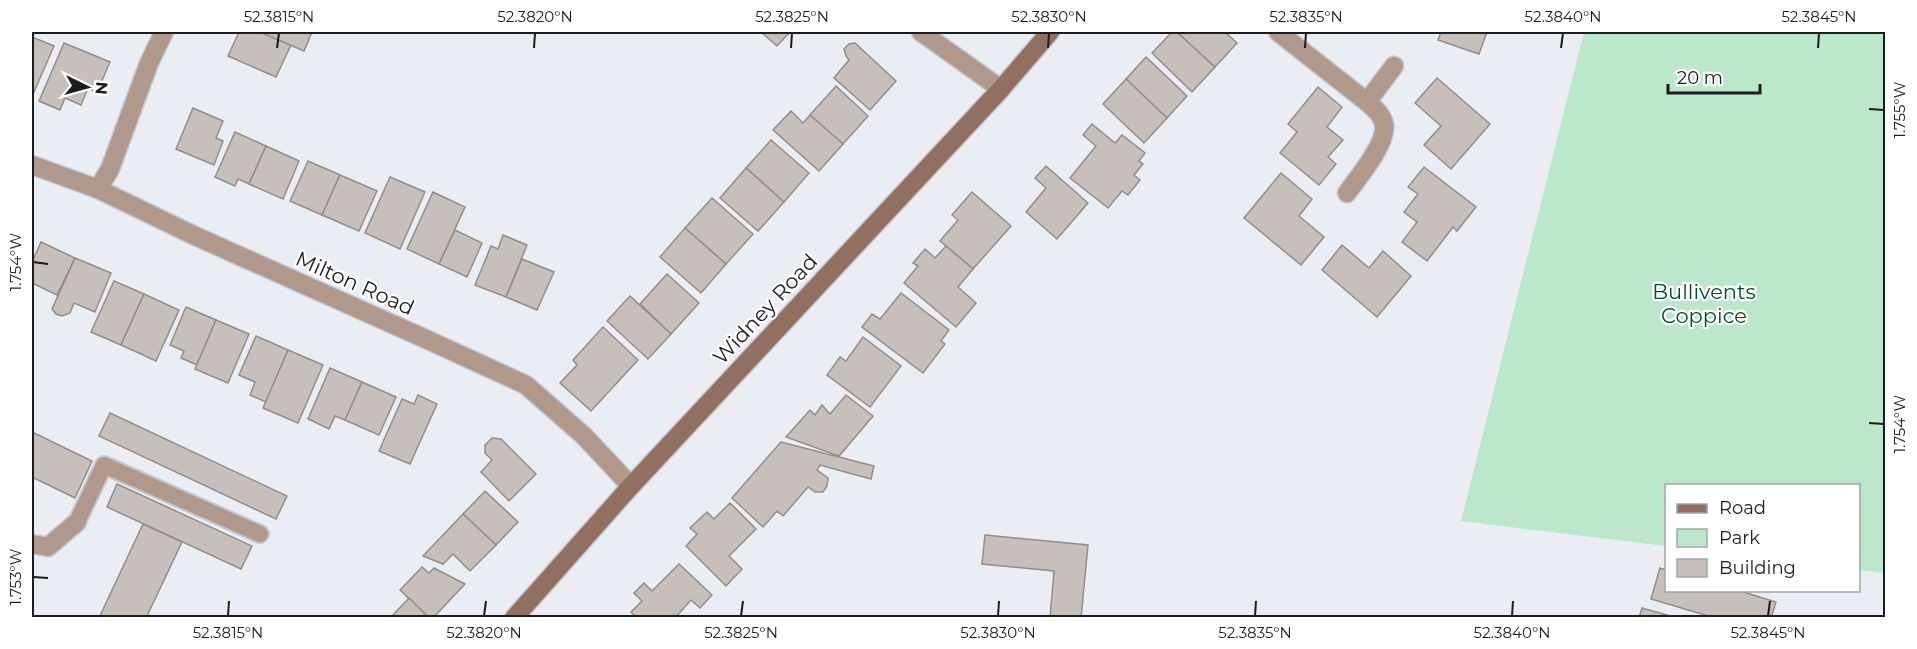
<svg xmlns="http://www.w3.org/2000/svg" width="1917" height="649" font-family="Montserrat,sans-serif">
  <rect width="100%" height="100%" fill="#ebedf5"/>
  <polygon fill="#bce7ca" points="1584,32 1885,32 1885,573 1859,570 1858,486 1666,486 1666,546 1461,521"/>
  <g fill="#c6bfbb" stroke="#948d89" stroke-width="1.5">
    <polygon points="239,32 260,32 291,45 276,77 228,56"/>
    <polygon points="260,32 312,32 304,51"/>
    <polygon points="761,32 790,32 777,46"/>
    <polygon points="1172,32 1177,32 1215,67 1192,92 1152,53"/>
    <polygon points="1177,32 1225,32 1237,43 1215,67"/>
    <polygon points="1441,32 1487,32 1479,54 1438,40"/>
    <polygon points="32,37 54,46 34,92 32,91"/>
    <polygon points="64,43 110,62 97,92 88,88 81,105 65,98 60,110 39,101"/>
    <polygon points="855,43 896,81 870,110 834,78 849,60 846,56 844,49 849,44"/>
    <polygon points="1146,57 1187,96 1167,118 1126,79"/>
    <polygon points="1437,78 1490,124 1451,169 1424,145 1441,126 1415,103"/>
    <polygon points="1126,79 1167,118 1144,143 1103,104"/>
    <polygon points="836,86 868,116 843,144 810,115"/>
    <polygon points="1318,87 1342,107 1327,127 1343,140 1328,157 1336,164 1319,185 1280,153 1297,132 1288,124"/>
    <polygon points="193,108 223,121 216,138 223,141 214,165 176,149"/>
    <polygon points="791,111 803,123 810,115 843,144 819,171 773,130"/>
    <polygon points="1092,124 1115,143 1122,135 1145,153 1139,161 1143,164 1134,175 1140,180 1128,195 1122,191 1108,208 1070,178 1096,146 1083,135"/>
    <polygon points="235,132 266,146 249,184 238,179 235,186 215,177"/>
    <polygon points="771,140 809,173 784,202 746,168"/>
    <polygon points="266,146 299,161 283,199 249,184"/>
    <polygon points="308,161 340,175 322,215 290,201"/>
    <polygon points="1046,166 1088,203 1057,239 1026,212 1046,188 1035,178"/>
    <polygon points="1424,167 1476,207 1457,231 1453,227 1427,261 1402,242 1417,222 1404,212 1418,194 1408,187"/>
    <polygon points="746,168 784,202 758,231 720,198"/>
    <polygon points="1281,173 1312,199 1299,216 1324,237 1301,265 1244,218"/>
    <polygon points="340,175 377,191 359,231 322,215"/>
    <polygon points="390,177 425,192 400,249 365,233"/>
    <polygon points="433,192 465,207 439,264 407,249"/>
    <polygon points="972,192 1011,226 973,269 940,241 958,220 952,215"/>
    <polygon points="712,198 753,234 726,264 685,228"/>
    <polygon points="685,228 726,264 701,293 660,257"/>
    <polygon points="455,230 482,243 467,277 439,264"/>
    <polygon points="503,235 527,245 506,297 475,285 491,246 498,249"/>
    <polygon points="41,242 75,258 57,295 32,283 32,262"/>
    <polygon points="1342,245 1369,268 1383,251 1411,276 1377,317 1322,270"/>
    <polygon points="946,246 973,269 958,287 976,303 956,327 904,283 918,266 913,263 925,249 935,258"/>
    <polygon points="75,258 111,273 95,312 74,303 70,313 62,316 56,314 52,309"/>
    <polygon points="522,259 554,272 537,310 506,297"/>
    <polygon points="667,274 699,303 671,334 640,304"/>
    <polygon points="114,281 144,294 121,345 91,332"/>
    <polygon points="901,293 949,330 941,341 945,344 923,373 862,327 872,314 880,319"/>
    <polygon points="144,294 179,310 156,361 121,345"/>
    <polygon points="630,296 671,334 648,359 607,321"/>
    <polygon points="186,307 216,320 197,365 181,358 184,351 170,345"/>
    <polygon points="216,320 249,334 228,383 195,369"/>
    <polygon points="603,327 638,360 591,411 560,383 577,365 573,360"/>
    <polygon points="256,336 288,350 266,402 250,395 255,382 239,375"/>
    <polygon points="863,337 901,366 870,407 827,375 840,357 846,361"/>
    <polygon points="288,350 323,365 298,423 263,408"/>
    <polygon points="330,368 362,382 345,420 335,416 329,429 308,419"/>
    <polygon points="362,382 396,397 379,435 345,420"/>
    <polygon points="418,395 437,404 410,464 379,451 402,399 414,404"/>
    <polygon points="846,395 873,416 839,456 786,437 810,410 815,415 822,405 830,414"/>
    <polygon points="110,413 287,496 276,519 99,436"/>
    <polygon points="32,432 92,461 75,498 32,477"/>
    <polygon points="492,438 501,439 536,474 509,501 481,472 492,460 485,453 485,445"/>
    <polygon points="781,442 874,466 871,479 820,465 817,470 828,478 827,486 823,492 815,492 808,487 783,516 777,511 763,527 732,498"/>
    <polygon points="117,484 252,546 241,569 107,507"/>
    <polygon points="485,491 518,522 496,545 463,514"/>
    <polygon points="730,503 756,529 729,556 742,569 726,586 686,546 697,534 690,528 707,512 714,519"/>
    <polygon points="463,514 496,545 470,571 453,554 443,564 423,556"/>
    <polygon points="143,524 182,542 146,618 99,618"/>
    <polygon points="985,535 1088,545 1081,618 1050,618 1054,571 982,564"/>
    <polygon points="679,564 712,595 700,608 691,600 675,618 637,618 631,612 642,601 634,593 644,583 652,591"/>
    <polygon points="422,567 429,573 434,568 465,584 433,618 429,618 400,590"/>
    <polygon points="1660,568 1666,570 1666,590 1737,590 1776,602 1771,618 1715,618 1651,599"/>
    <polygon points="409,598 429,618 390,618"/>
    <polygon points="1642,608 1671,616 1671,618 1639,618"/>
  </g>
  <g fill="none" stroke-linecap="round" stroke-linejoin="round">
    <g stroke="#c6c7ce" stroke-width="20">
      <polyline id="lane" points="77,522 104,465 260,534"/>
    </g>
    <g stroke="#c6c7ce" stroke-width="21">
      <g id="street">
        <polyline points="921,32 1001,89"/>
        <path d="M1278,32L1367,102C1374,108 1382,114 1384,124C1388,142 1358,178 1347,193"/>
        <polyline points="1367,102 1394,66"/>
        <polyline points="32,165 98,189 193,235 428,340 526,385 584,436 631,486"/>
        <polyline points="98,189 110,169 149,63 164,32"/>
        <polyline points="32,544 48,547 77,522"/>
      </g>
    </g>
    <g stroke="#c6c7ce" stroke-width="21">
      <polyline id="secondary" points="514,618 631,486 1001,89 1050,32"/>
    </g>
    <use href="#lane" stroke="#b1988d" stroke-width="16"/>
    <use href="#street" stroke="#b1988d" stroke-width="18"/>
    <use href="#secondary" stroke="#926f60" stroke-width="18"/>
  </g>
  <path fill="none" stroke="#1b1c1e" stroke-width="2" d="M277,48L279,33M534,48L535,33M791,48L792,33M1048,48L1049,33M1305,48L1306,33M1561,48L1563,33M1818,48L1819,33M1869,109L1884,110M33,262L48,264M1869,423L1884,424M33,577L48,578M228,616L229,601M484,616L486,601M741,616L743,601M998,616L999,601M1255,616L1256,601M1512,616L1513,601M1768,616L1770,601"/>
  <g text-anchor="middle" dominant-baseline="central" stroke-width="4.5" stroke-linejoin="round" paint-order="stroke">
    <g font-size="21" fill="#1b1c1e" stroke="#fff">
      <text transform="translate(355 283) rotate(24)">Milton Road</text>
      <text transform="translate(765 309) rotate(-47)">Widney Road</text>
    </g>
    <g font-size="21" fill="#084929" stroke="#fff">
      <text x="1704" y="291">Bullivents<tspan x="1704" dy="24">Coppice</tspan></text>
    </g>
  </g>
  <rect width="1917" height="649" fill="none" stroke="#ffffff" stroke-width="66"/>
  <rect x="1665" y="484" width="195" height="108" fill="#ffffff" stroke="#a4a4a5" stroke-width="1.5"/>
  <rect x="1677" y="504" width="30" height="9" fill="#926f60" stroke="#a4a4a5" stroke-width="1.5"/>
  <text x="1719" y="514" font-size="18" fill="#1b1c1e">Road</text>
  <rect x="1677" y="529" width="30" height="18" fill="#bce7ca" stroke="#a4a4a5" stroke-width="1.5"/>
  <text x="1719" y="544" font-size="18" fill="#1b1c1e">Park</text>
  <rect x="1677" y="559" width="30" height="18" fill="#c6bfbb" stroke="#a4a4a5" stroke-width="1.5"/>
  <text x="1719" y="574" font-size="18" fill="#1b1c1e">Building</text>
  <g transform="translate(87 87) rotate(95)" stroke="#ffffff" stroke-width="4.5" paint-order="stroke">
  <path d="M0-4.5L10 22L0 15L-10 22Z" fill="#1b1c1e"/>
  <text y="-9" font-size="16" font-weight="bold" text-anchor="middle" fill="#1b1c1e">N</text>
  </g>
  <path d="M1668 84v9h92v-9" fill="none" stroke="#1b1c1e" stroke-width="3"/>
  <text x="1677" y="84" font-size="18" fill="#1b1c1e" stroke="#ffffff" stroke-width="4.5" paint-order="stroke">20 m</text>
  <rect x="33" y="33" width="1851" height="583" fill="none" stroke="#1b1c1e" stroke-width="2"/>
  <g font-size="15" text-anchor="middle" fill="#1b1c1e">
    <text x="279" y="22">52.3815°N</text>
    <text x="535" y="22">52.3820°N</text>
    <text x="792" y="22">52.3825°N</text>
    <text x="1049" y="22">52.3830°N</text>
    <text x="1306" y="22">52.3835°N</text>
    <text x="1563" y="22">52.3840°N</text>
    <text x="1819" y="22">52.3845°N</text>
    <text transform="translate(1900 110) rotate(-90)" y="5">1.755°W</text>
    <text transform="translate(16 262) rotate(-90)" y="5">1.754°W</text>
    <text transform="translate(1900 424) rotate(-90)" y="5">1.754°W</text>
    <text transform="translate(16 577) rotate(-90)" y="5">1.753°W</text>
    <text x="228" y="638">52.3815°N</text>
    <text x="484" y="638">52.3820°N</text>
    <text x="741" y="638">52.3825°N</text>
    <text x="998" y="638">52.3830°N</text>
    <text x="1255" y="638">52.3835°N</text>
    <text x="1512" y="638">52.3840°N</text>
    <text x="1768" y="638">52.3845°N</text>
  </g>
</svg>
